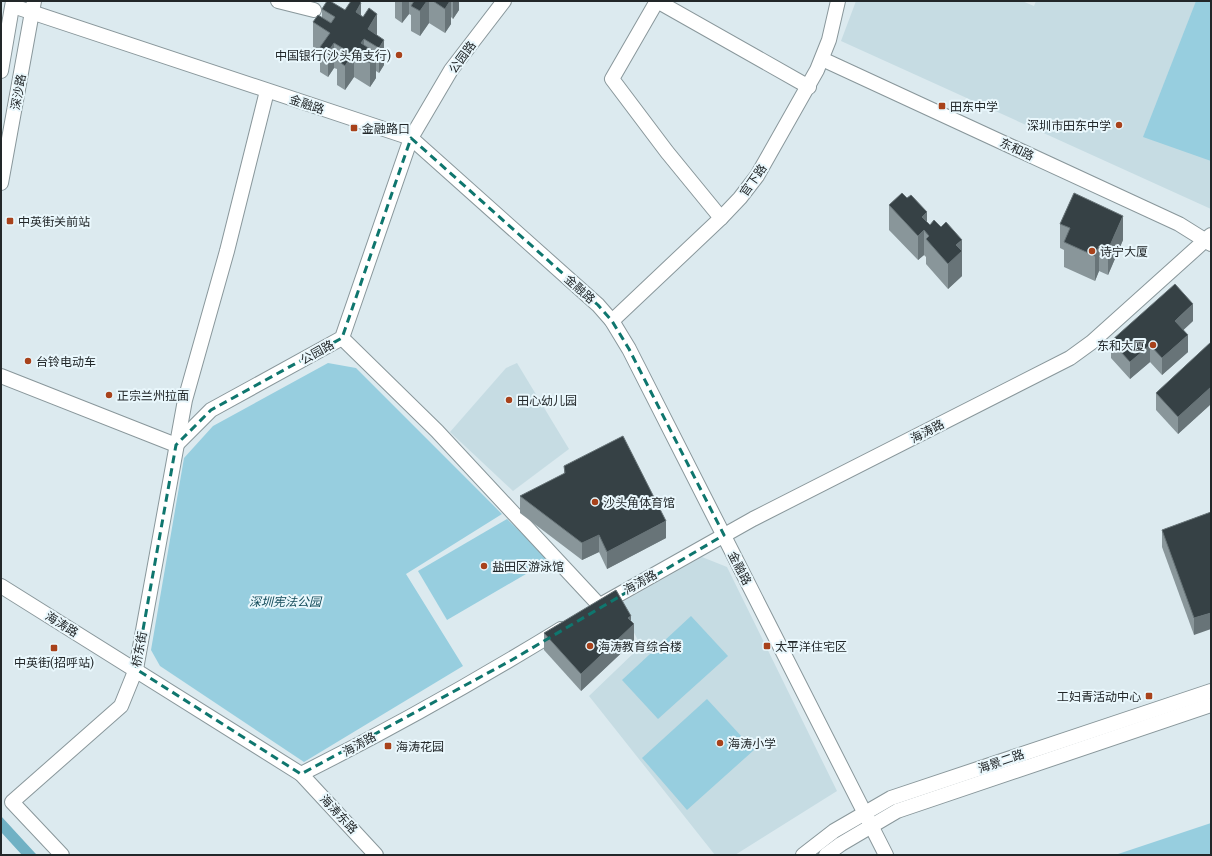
<svg xmlns="http://www.w3.org/2000/svg" width="1212" height="856" font-family="'Libre Baskerville','Noto Sans SC',serif">
  <rect width="100%" height="100%" fill="#dceaef"/>
  <g fill="#c6dce3">
    <polygon points="856,1 1022,1 1034,6 1036,1 1211,1 1211,209 841,41"/>
    <polygon points="517,363 569,449 513,491 450,432 506,368"/>
    <polygon points="702,557 727,567 837,791 735,855 715,855 589,696 641,646 619,604"/>
  </g>
  <g fill="#97cedf">
    <polygon points="1196,1 1211,1 1211,161 1143,137"/>
    <polygon points="328,363 356,368 502,514 406,574 463,666 304,762 160,666 151,650 184,458 213,426"/>
    <polygon points="507,519 550,560 447,620 418,571"/>
    <polygon points="691,616 728,656 658,719 622,680"/>
    <polygon points="707,699 754,750 687,810 642,758"/>
    <polygon points="1211,823 1211,855 1115,855"/>
  </g>
  <polygon fill="#70b1c4" points="1,816 35,853 37,855 22,855 1,832"/>
  <g fill="none" stroke-linecap="round" stroke-linejoin="round">
    <g stroke="#89979b" stroke-width="16">
      <g id="minor">
        <polyline points="278,1 314,10"/>
        <polyline points="657,1 612,79 667,152 721,218"/>
        <polyline points="657,1 809,87"/>
        <polyline points="13,6 411,138 598,305 612,321 629,349 886,855"/>
        <polyline points="822,59 1179,224 1211,244"/>
        <polyline points="1,71 13,1"/>
        <polyline points="1,183 34,1"/>
        <polyline points="612,321 721,218 740,198 757,176 817,70 829,40 838,1"/>
        <polyline points="342,338 437,431 599,605"/>
        <polyline points="1,376 176,445 211,410 342,338 411,138 451,70 504,1"/>
        <path d="M1,586L301,774C389,730 476,681 561,629"/>
        <polyline points="602,604 753,519 1070,358 1092,342 1211,235"/>
        <polyline points="301,774 376,855"/>
        <polyline points="62,855 12,802 121,706 136,669 185,400 227,251 267,91"/>
        <polyline points="803,855 834,831 891,798 1211,691"/>
        <polyline points="826,855 841,844 897,811 1211,705"/>
      </g>
    </g>
    <use href="#minor" stroke="#fff" stroke-width="14"/>
  </g>
  <g fill="#89969a">
    <polygon points="395,1 459,1 459,10 453,19 451,17 451,24 445,33 429,23 420,36 411,31 411,15 409,14 402,23 395,18"/>
    <polygon points="322,9 345,10 361,15 377,35 384,65 379,73 376,71 376,78 370,87 354,77 345,90 337,85 337,69 334,68 328,77 320,72 320,52 313,47 313,22 322,17"/>
    <polygon points="889,205 927,222 930,225 941,227 962,251 962,276 948,289 926,264 926,257 924,255 918,260 889,230"/>
    <polygon points="1060,224 1123,240 1108,275 1099,271 1095,281 1064,267 1064,250 1060,248"/>
    <polygon points="1193,321 1183,330 1188,352 1162,375 1150,362 1130,379 1111,358 1111,341"/>
    <polygon points="1211,342 1211,404 1178,434 1156,410 1156,393"/>
    <polygon points="564,466 666,538 607,569 599,552 582,560 520,513 520,496 564,474"/>
    <polygon points="1211,512 1194,635 1162,547 1162,530"/>
    <polygon points="631,621 634,641 581,691 544,650 544,633"/>
  </g>
  <g fill="#687478">
    <polygon points="402,1 409,1 409,14 402,23"/>
    <polygon points="427,1 429,1 429,23 420,36 420,11"/>
    <polygon points="450,1 451,1 451,24 445,33 445,9"/>
    <polygon points="453,1 459,1 459,10 453,19"/>
    <polygon points="361,3 361,27 356,12"/>
    <polygon points="377,14 377,39 368,29"/>
    <polygon points="364,39 364,59 361,43"/>
    <polygon points="384,40 384,65 379,73 379,48"/>
    <polygon points="334,43 334,68 328,77 328,52"/>
    <polygon points="354,52 354,77 345,90 345,66"/>
    <polygon points="376,53 376,78 370,87 370,63"/>
    <polygon points="927,212 927,234 924,230 924,255 918,260 918,236 922,217"/>
    <polygon points="1123,216 1123,240 1108,275 1108,250"/>
    <polygon points="962,240 962,276 948,289 948,264 956,245"/>
    <polygon points="1099,246 1099,271 1095,281 1095,256"/>
    <polygon points="1193,304 1193,321 1175,338 1175,321"/>
    <polygon points="1188,335 1188,352 1162,375 1162,358"/>
    <polygon points="1150,345 1150,362 1130,379 1130,362"/>
    <polygon points="1211,387 1211,404 1178,434 1178,417"/>
    <polygon points="666,521 666,538 607,569 607,552"/>
    <polygon points="599,535 599,552 582,560 582,543"/>
    <polygon points="1211,613 1211,629 1194,635 1194,618"/>
    <polygon points="631,616 631,627 634,624 634,641 581,691 581,674 628,618"/>
  </g>
  <g fill="#364145" stroke="#687478">
    <polygon points="327,1 330,1 345,10 351,1 359,1 361,3 356,12 363,17 369,8 377,14 368,29 384,40 379,48 364,39 361,43 376,53 370,63 354,52 345,66 337,60 344,49 334,43 328,52 320,47 330,33 313,22 318,15 331,23 335,17 322,9"/>
    <polygon points="414,1 427,1 420,11 411,6"/>
    <polygon points="433,1 450,1 445,9"/>
    <polygon points="902,193 907,198 911,195 927,212 922,217 930,225 934,220 941,227 946,222 962,240 956,245 962,251 948,264 926,239 929,236 924,230 918,236 889,205"/>
    <polygon points="1074,193 1123,216 1108,250 1099,246 1095,256 1064,242 1070,228 1060,224"/>
    <polygon points="1175,284 1193,304 1175,321 1188,335 1162,358 1150,345 1130,362 1111,341"/>
    <polygon points="1211,342 1211,387 1178,417 1156,393"/>
    <polygon points="623,436 666,521 607,552 599,535 582,543 520,496 565,473 564,466"/>
    <polygon points="1211,512 1211,613 1194,618 1162,530"/>
    <polygon points="616,590 631,616 628,618 634,624 581,674 544,633"/>
  </g>
  <path fill="none" stroke="#0f766e" stroke-width="3" stroke-dasharray="8 5" stroke-linejoin="round" d="M411,138L598,305L612,321L629,349L724,535L510,661L301,774L136,669L176,445L211,410L342,338Z"/>
  <g fill="#a8421b" stroke="#e9f7fc" stroke-width="1.5">
    <circle cx="399" cy="55" r="4"/>
    <rect x="938" y="102" width="8" height="8" rx="2"/>
    <circle cx="1119" cy="125" r="4"/>
    <rect x="350" y="124" width="8" height="8" rx="2"/>
    <rect x="6" y="217" width="8" height="8" rx="2"/>
    <circle cx="1092" cy="251" r="4"/>
    <circle cx="1153" cy="345" r="4"/>
    <circle cx="28" cy="361" r="4"/>
    <circle cx="109" cy="395" r="4"/>
    <circle cx="509" cy="400" r="4"/>
    <circle cx="595" cy="502" r="4"/>
    <circle cx="484" cy="566" r="4"/>
    <circle cx="590" cy="646" r="4"/>
    <rect x="763" y="642" width="8" height="8" rx="2"/>
    <rect x="50" y="644" width="8" height="8" rx="2"/>
    <rect x="1145" y="692" width="8" height="8" rx="2"/>
    <circle cx="720" cy="743" r="4"/>
    <rect x="384" y="742" width="8" height="8" rx="2"/>
  </g>
  <g text-anchor="middle" dominant-baseline="central" stroke-width="4" stroke-linejoin="round" paint-order="stroke">
    <g font-size="12" fill="#222729" stroke="#e9f7fc" text-anchor="start">
      <text x="391" y="55" text-anchor="end">中国银行(沙头角支行)</text>
      <text x="950" y="106">田东中学</text>
      <text x="1111" y="125" text-anchor="end">深圳市田东中学</text>
      <text x="362" y="128">金融路口</text>
      <text x="18" y="221">中英街关前站</text>
      <text x="1100" y="251">诗宁大厦</text>
      <text x="1145" y="345" text-anchor="end">东和大厦</text>
      <text x="36" y="361">台铃电动车</text>
      <text x="117" y="395">正宗兰州拉面</text>
      <text x="517" y="400">田心幼儿园</text>
      <text x="603" y="502">沙头角体育馆</text>
      <text x="492" y="566">盐田区游泳馆</text>
      <text x="598" y="646">海涛教育综合楼</text>
      <text x="775" y="646">太平洋住宅区</text>
      <text x="54" y="662" text-anchor="middle">中英街(招呼站)</text>
      <text x="1141" y="696" text-anchor="end">工妇青活动中心</text>
      <text x="728" y="743">海涛小学</text>
      <text x="396" y="746">海涛花园</text>
    </g>
    <g font-size="12" fill="#222729" stroke="#e9f7fc">
      <text transform="translate(462 57) rotate(-54)">公园路</text>
      <text transform="translate(18 92) rotate(-80)">深沙路</text>
      <text transform="translate(307 104) rotate(18)">金融路</text>
      <text transform="translate(1017 149) rotate(25)">东和路</text>
      <text transform="translate(753 180) rotate(-55)">官下路</text>
      <text transform="translate(580 289) rotate(42)">金融路</text>
      <text transform="translate(317 352) rotate(-29)">公园路</text>
      <text transform="translate(927 431) rotate(-27)">海涛路</text>
      <text transform="translate(740 568) rotate(63)">金融路</text>
      <text transform="translate(640 582) rotate(-29)">海涛路</text>
      <text transform="translate(62 624) rotate(32)">海涛路</text>
      <text transform="translate(139 649) rotate(-79)">桥东街</text>
      <text transform="translate(359 744) rotate(-29)">海涛路</text>
      <text transform="translate(1001 761) rotate(-19)">海景二路</text>
      <text transform="translate(339 814) rotate(47)">海涛东路</text>
    </g>
    <g font-size="12" font-style="italic" fill="#134b59" stroke="#e9f7fc">
      <text x="285" y="601">深圳宪法公园</text>
    </g>
  </g>
  <rect width="1212" height="856" fill="none" stroke="#222729" stroke-width="4"/>
</svg>
